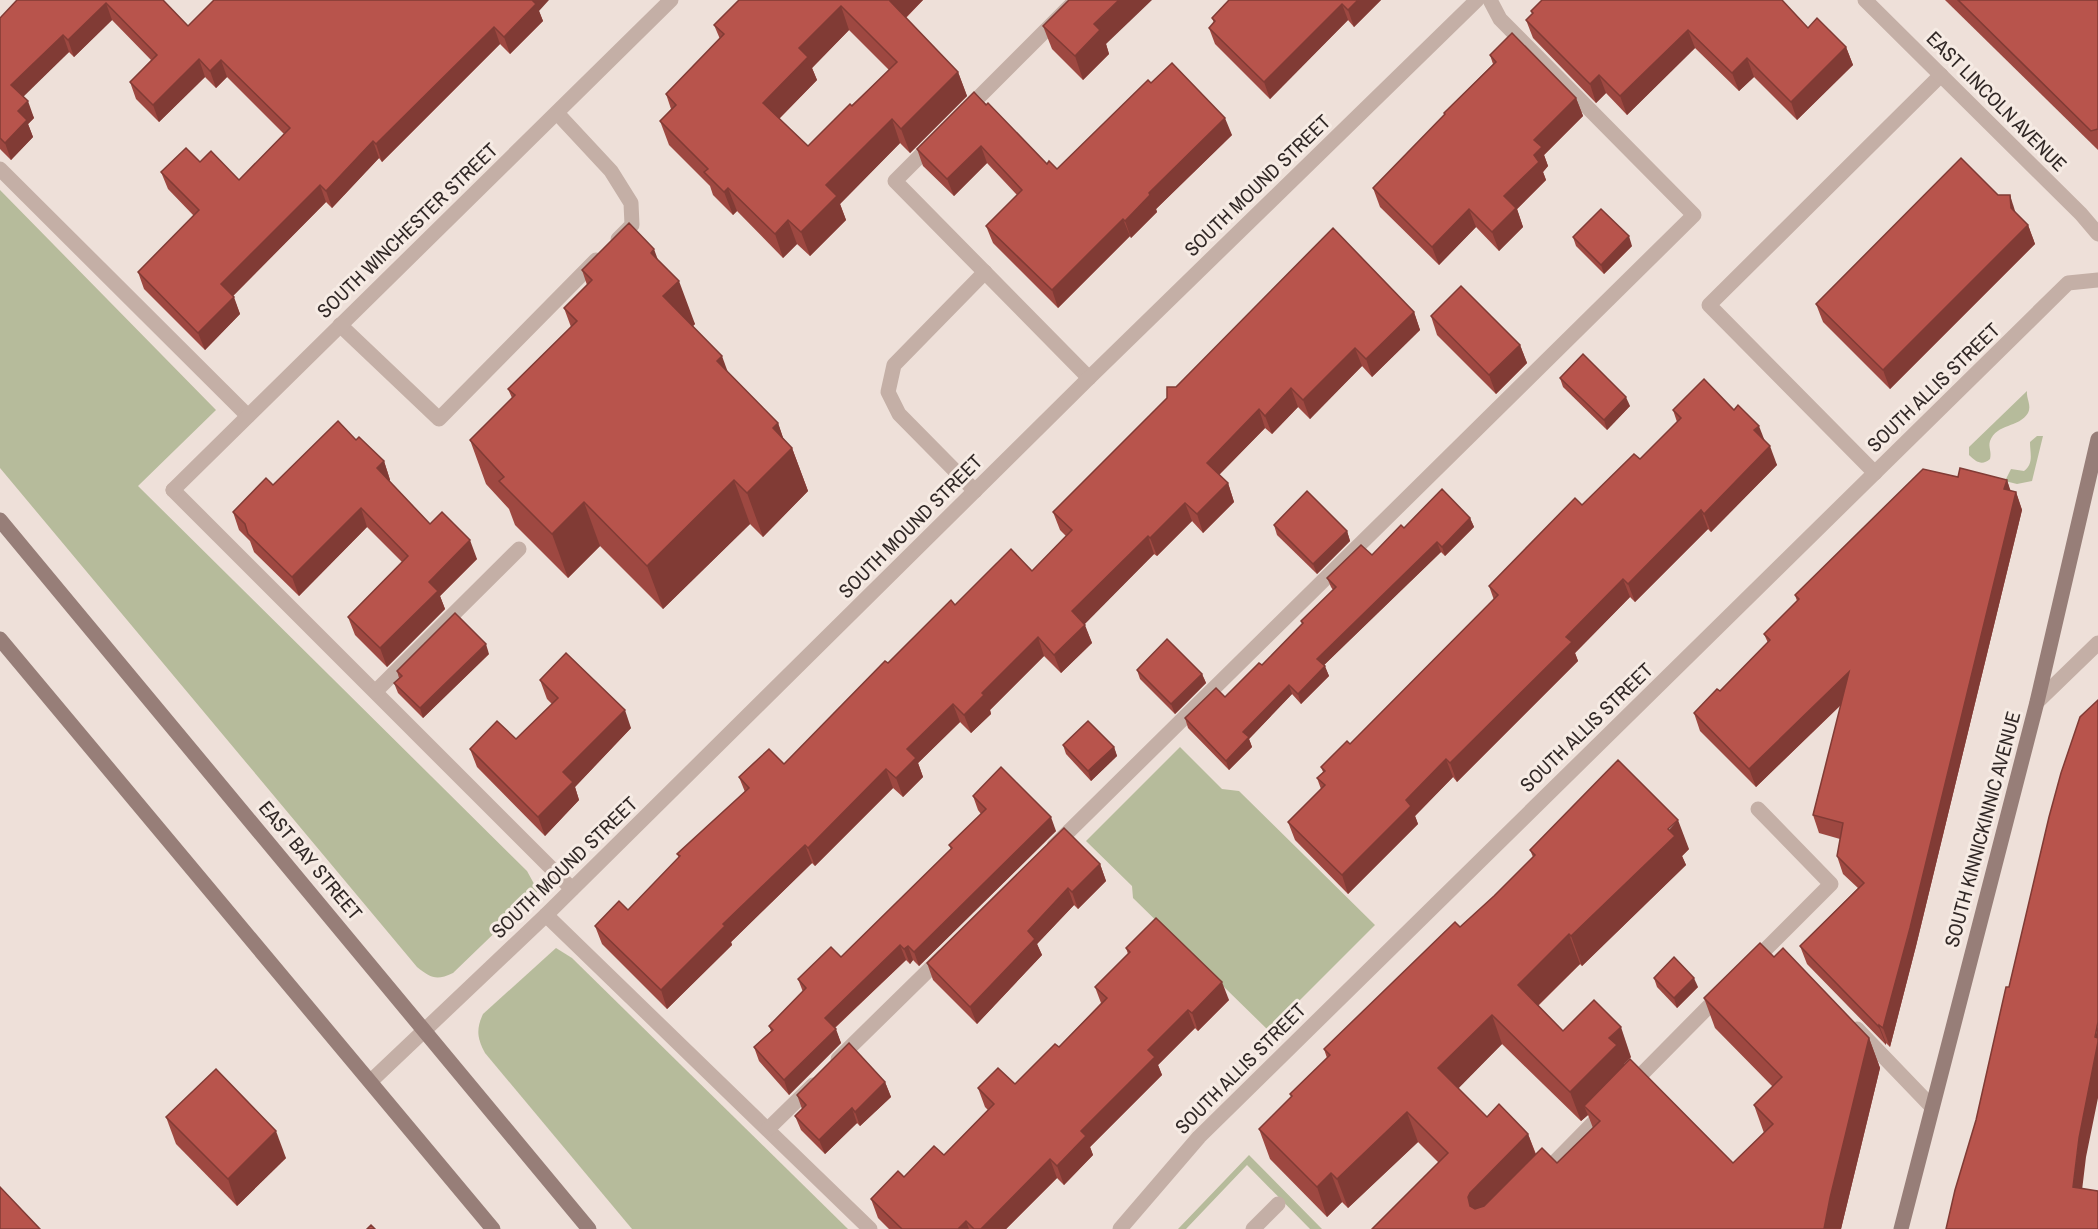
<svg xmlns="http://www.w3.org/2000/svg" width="2098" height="1229" font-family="'Archivo Narrow',sans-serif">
  <rect width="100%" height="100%" fill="#eee0d9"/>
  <g fill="#b6bb9b">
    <path d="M0,190L216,410L138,486L527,871L538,891L453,973C436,981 431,978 417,967L0,468Z"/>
    <path d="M2027,391C2026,398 2032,406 2028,413C2019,428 1997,423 1990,441C1988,447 1992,452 1990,459C1982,466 1976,462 1969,455V447Z"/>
    <path d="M2037,436H2043L2032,481L2017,484L2005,481L2011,469L2024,471C2034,463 2030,454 2030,442Z"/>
    <polygon points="1180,747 1222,789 1239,791 1375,925 1269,1031 1133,898 1132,886 1086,841"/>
    <path d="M556,948L572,958L848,1229H632L485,1053C477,1038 476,1029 483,1014Z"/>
    <polygon points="1249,1155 1322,1229 1310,1229 1247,1165 1186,1229 1178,1229"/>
  </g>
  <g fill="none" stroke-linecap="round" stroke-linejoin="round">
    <g stroke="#c4afa6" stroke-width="15">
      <polyline points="964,112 1076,0"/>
      <polyline points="557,113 611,171 631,203 632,225 618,239"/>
      <polyline points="934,142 895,181 1089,378"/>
      <polyline points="0,169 248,416"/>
      <polyline points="340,325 439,419 596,260"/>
      <polyline points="1875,473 1709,305 1941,75"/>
      <polyline points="173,490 572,889"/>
      <polyline points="975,491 899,414 888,392 894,365 985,272"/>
      <polyline points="376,691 519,549"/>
      <polyline points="1054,846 1694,215 1500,19 1490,0"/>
      <polyline points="546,915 870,1229"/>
      <polyline points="1753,962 1831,884 1758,809"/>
      <polyline points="1857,1029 1932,1107"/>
      <polyline points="838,1059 943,956"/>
      <polyline points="1630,1086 1721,994"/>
      <polyline points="768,1129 813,1085"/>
      <polyline points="1542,1175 1605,1111"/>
      <polyline points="1253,1229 1278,1204"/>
    </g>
    <g stroke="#c4afa6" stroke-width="15">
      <polyline points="173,490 671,0"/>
      <polyline points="371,1081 546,915 1089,378 1477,0"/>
      <polyline points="1120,1229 1199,1137 2068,283 2098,280"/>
    </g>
    <g stroke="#c4afa6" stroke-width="15">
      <polyline points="1865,0 2081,214 2098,234"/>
      <polyline points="2037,702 2098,643"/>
    </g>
    <g stroke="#977e78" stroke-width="15">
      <polyline points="0,520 589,1229"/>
      <polyline points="0,639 493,1229"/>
      <polyline points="1901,1229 2037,702 2098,439"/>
    </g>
  </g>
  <g fill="#9e4841" fill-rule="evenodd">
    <polygon points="17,0 163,0 188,26 539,11 543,21 510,54 500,44 382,162 379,158 332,208 326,202 233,296 240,314 205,350 144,289 138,272 194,216 168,189 161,172 200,162 239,180 284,134 227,77 216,88 205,77 159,122 136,99 130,82 151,60 112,20 74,57 69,52 23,96 34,118 28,124 33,137 11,160 0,149 0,18"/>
    <path d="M739,0H923L906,18L958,72L967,96L910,153L900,143L840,204L846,220L810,256L797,244L783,258L737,211L733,215L713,195L710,186L669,145L660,121L671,109L666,94L720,39L714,25ZM849,30L889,70L808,146L779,119L817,80L812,68Z"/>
    <polygon points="1229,0 1381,0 1354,27 1348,20 1270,99 1215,44 1209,28 1214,23 1212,18"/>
    <polygon points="1945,0 2098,0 2098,150"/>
    <polygon points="1531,11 1808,28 1846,47 1853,65 1797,120 1754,77 1739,91 1695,48 1627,115 1606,93 1596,103 1533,38 1526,20 1532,14"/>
    <polygon points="1043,26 1106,44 1109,54 1083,80 1052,49"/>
    <polygon points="1490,55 1576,98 1583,116 1544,155 1548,166 1543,172 1546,180 1517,209 1523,227 1499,251 1476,227 1439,265 1380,207 1373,188 1445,115 1444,113 1493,64"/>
    <polygon points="1151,83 1232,135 1156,209 1157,212 1131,238 1130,236 1058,308 993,243 986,226 1017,195 987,163 954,196 923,166 917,149 974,92 1047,164 1057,169"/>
    <polygon points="2016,213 2028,225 2035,244 1890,389 1823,322 1816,304"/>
    <polygon points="1573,237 1632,246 1604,274 1576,246"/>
    <polygon points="658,260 695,324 693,326 728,373 778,423 783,438 792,448 808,491 763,537 750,524 663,609 600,546 568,578 515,525 509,509 486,484 470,440 512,398 508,389 571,327 564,308 587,285 582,270"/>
    <polygon points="1414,312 1420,330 1372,377 1362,366 1310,419 1298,407 1272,434 1265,428 1219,475 1228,483 1234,502 1203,533 1192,521 1157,556 1154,554 1084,624 1092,643 1061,673 1044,656 990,710 991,714 971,733 960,722 918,763 923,777 903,797 893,788 815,866 812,863 731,942 732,945 667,1009 602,944 595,926 628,910 679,858 677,854 745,792 739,777 784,764 888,663 955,605 1032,571 1066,536 1060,530 1053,512 1167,398 1176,387"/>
    <polygon points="1431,316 1520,345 1527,363 1496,394 1437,335"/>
    <polygon points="1560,378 1630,406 1607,430 1563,387"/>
    <polygon points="1673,410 1764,440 1777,465 1711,532 1708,529 1635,602 1630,597 1575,653 1578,661 1457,782 1453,777 1415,816 1418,824 1348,894 1295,840 1288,822 1321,789 1317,778 1323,772 1321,767 1350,744 1494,600 1489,586 1582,505 1640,459 1677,422"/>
    <polygon points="356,440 384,461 390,480 389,481 430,524 477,559 440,596 445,609 387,667 355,635 348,617 402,562 367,527 299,596 254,552 250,541 239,530 233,512"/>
    <polygon points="1958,477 2007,480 2010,491 2016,492 2022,510 1916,946 1890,1047 1886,1043 1886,1045 1807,964 1800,946 1858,888 1843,874 1837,856 1840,839 1819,833 1813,815 1841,705 1756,787 1700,731 1694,713 1720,691 1768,643 1764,634 1797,601 1795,595"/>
    <polygon points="1470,518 1474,527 1445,556 1441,552 1324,665 1329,676 1301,704 1292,694 1249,739 1252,747 1229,770 1188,728 1185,718 1225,697 1262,665 1302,624 1301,621 1333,590 1331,587 1327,578 1372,555 1404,528"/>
    <polygon points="1274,525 1347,531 1350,541 1317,574 1277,535"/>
    <polygon points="489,654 423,718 398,693 394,683 399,678 397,671"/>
    <polygon points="1137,670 1202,674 1206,683 1175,714 1140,679"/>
    <polygon points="540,680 631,728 575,787 579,800 545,836 477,767 470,749 516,739 552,704 547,699"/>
    <polygon points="1063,745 1114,747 1117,756 1091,781 1066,754"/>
    <polygon points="973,796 1056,831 919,966 913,960 910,964 906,960 835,1028 841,1043 789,1095 759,1061 754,1047 771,1031 769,1026 803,992 798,979 841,957 951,849 949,845 981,814 978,810"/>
    <path d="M1689,849L1682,856L1686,865L1582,966L1580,964L1538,1006L1563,1031L1631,1057L1624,1064V1066L1733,1163L1764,1133L1754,1105L1773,1087L1715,1028L1704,998L1774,957L1869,1038L1880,1068L1841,1229L1438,1162L1418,1142L1348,1208L1342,1202L1327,1217L1270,1159L1259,1129L1291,1097L1290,1094L1327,1058L1324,1049L1460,927L1494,896L1533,857L1530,850ZM1502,1044L1581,1121L1588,1115L1593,1128L1557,1163L1536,1154L1528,1134L1487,1117L1458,1088Z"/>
    <polygon points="1100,864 1106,881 1078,909 1074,905 1037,944 1042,955 977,1024 933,980 927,963"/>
    <polygon points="1126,948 1229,1000 1198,1031 1195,1028 1158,1065 1162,1075 1090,1147 1093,1155 1064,1185 1057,1178 1006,1229 889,1229 878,1218 871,1199 904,1177 944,1155 988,1110 985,1107 978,1088 1015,1084 1059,1047 1101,1003 1095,987 1128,954"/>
    <polygon points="1654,978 1698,987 1677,1008 1657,987"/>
    <polygon points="885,1082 891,1097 860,1126 857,1123 825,1154 801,1130 795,1116 802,1109 797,1095"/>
    <polygon points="166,1117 286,1158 237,1206 176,1144"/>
  </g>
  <g fill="#813b35">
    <polygon points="530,0 549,0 539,11 543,21 510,54 504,37"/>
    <polygon points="891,0 923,0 898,25 890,1"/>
    <polygon points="1119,0 1152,0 1106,44 1109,54 1083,80 1075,56 1094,24"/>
    <polygon points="1358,0 1381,0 1354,27 1348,10"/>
    <polygon points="106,3 112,20 74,57 68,40"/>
    <polygon points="1342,4 1348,20 1270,99 1264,82"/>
    <polygon points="841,6 849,30 812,68 817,80 772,126 763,103 799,48"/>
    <polygon points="494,27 500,44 382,162 376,144"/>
    <polygon points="1688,30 1695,48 1627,115 1620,96"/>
    <polygon points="63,35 69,52 18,102 11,85"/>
    <polygon points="1846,47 1853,65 1797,120 1791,102"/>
    <polygon points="1747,58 1754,77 1739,91 1732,73"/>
    <polygon points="199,59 205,77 159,122 153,105"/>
    <polygon points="221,60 227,77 216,88 210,71"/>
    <polygon points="958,72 967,96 910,153 901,129"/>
    <polygon points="1599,75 1606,93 1596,103 1590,84"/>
    <polygon points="1576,98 1583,116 1544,155 1548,166 1543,172 1546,180 1517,209 1523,227 1499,251 1492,232 1504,196 1534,155 1534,140"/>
    <polygon points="28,101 34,118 28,124 33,137 11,160 5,143 18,111"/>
    <polygon points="1225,118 1232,135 1156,209 1157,212 1131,238 1125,221 1149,193"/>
    <polygon points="892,119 900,143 840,204 846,220 810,256 801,232 826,185"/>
    <polygon points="373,141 379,158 332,208 326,191"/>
    <polygon points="981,146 987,163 954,196 947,179"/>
    <polygon points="320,185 326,202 227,302 221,284"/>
    <polygon points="728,188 737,211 733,215 724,192"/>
    <polygon points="2010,195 2016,214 2011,208"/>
    <polygon points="1469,209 1476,227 1439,265 1432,247"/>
    <polygon points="1123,219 1130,236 1058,308 1052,290"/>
    <polygon points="788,220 797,244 783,258 775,234"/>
    <polygon points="2028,225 2035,244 1890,389 1883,370"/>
    <polygon points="1629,236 1632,246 1604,274 1601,265"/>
    <polygon points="654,249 669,290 679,281 695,324 679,340 663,296 651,253"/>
    <polygon points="234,297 240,314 205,350 198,333"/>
    <polygon points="1414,312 1420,330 1372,377 1366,359"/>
    <polygon points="1520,345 1527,363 1496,394 1489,375"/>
    <polygon points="1355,348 1362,366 1310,419 1303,400"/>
    <polygon points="722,356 738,400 717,361"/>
    <polygon points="1291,388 1298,407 1272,434 1265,416"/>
    <polygon points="1626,397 1630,406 1607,430 1604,420"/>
    <polygon points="1259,409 1265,428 1213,481 1207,463"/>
    <polygon points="778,423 788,452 792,448 808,491 763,537 747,493 773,428"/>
    <polygon points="1759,426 1766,444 1754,430"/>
    <polygon points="1770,446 1777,465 1711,532 1704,514"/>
    <polygon points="384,461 390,480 383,487 377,468"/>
    <polygon points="734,480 750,524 663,609 647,566"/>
    <polygon points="2007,480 2013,498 2004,489"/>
    <polygon points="1228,483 1234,502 1203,533 1197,514"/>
    <polygon points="2016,492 2022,510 1916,946 1890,1047 1883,1028"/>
    <polygon points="584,502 600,546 568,578 552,534"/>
    <polygon points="1185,503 1192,521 1157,556 1150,538"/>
    <polygon points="361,508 367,527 299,596 292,577"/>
    <polygon points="1701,510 1708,529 1635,602 1628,584"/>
    <polygon points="1470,518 1474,527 1445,556 1442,547"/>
    <polygon points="1347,531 1350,541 1317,574 1313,564"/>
    <polygon points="1148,536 1154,554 1079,630 1072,611"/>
    <polygon points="470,540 477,559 440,596 445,609 387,667 380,648 429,582"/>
    <polygon points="1437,542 1441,552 1321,668 1317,659"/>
    <polygon points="1623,579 1630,597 1575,653 1578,661 1457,782 1450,763 1566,637"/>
    <polygon points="1085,625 1092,643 1061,673 1054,655"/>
    <polygon points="1038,637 1044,656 990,710 991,714 971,733 964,715 982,693"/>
    <polygon points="486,644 489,654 423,718 420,708"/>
    <polygon points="1325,666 1329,676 1301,704 1298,694"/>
    <polygon points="1849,672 1856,690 1756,787 1749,769"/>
    <polygon points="1202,674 1206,683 1175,714 1171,704"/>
    <polygon points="1289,685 1292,694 1249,739 1252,747 1229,770 1226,761 1243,732"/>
    <polygon points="953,704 960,722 918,763 923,777 903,797 896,778 907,749"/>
    <polygon points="625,710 631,728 575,787 579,800 545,836 538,817 563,772"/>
    <polygon points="1114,747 1117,756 1091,781 1088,771"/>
    <polygon points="1446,759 1453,777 1415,816 1418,824 1348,894 1342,875 1406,800"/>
    <polygon points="886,769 893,788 815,866 808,848"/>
    <polygon points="1051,817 1056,831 919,966 914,952"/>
    <polygon points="1678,820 1689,849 1682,856 1686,865 1582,966 1571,936"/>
    <polygon points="805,845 812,863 731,942 732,945 667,1009 661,990 723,924"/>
    <polygon points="1100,864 1106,881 1078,909 1072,892"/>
    <polygon points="1068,888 1074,905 1037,944 1042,955 977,1024 970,1007 1028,931"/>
    <polygon points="1569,934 1580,964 1528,1015 1518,985"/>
    <polygon points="900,945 906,960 830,1032 825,1018"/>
    <polygon points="908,946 913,960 910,964 904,949"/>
    <polygon points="1694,978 1698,987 1677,1008 1674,998"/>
    <polygon points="1222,982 1229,1000 1198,1031 1192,1013"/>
    <polygon points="1188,1010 1195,1028 1158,1065 1162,1075 1090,1147 1093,1155 1064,1185 1057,1166 1081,1131 1148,1050"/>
    <polygon points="1492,1015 1502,1044 1449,1098 1438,1068"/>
    <polygon points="2098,1022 2098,1098 2086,1157 2080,1207 2073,1187 2079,1138"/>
    <polygon points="1879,1025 1886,1043 1886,1045 1879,1027"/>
    <polygon points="1621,1027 1631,1057 1624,1064 1627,1075 1584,1106 1588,1115 1581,1121 1570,1092 1609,1038"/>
    <polygon points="836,1029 841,1043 789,1095 784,1080"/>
    <polygon points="1869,1038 1880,1068 1841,1229 1824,1229 1830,1198"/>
    <polygon points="885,1082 891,1097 860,1126 855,1112"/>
    <polygon points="852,1108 857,1123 825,1154 819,1140"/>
    <polygon points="1407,1112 1418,1142 1348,1208 1337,1179"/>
    <polygon points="276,1131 286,1158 237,1206 228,1179"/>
    <polygon points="1528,1134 1539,1164 1481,1222 1470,1206 1468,1197 1470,1193"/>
    <polygon points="1050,1159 1057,1178 1006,1229 981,1229"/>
    <polygon points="1331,1173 1342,1202 1327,1217 1317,1187"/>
    <polygon points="966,1221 969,1229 958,1229"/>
  </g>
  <g fill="#b8544c" stroke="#813b35" stroke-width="1.5" fill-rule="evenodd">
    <polygon points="17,0 163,0 188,26 214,0 532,0 536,4 504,37 494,27 376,144 373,141 326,191 320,185 221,284 234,297 198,333 138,272 199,210 161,172 186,148 200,162 211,151 239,180 290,128 221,60 210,71 199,59 153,105 130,82 157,55 106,3 68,40 63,35 11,85 28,101 18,111 27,120 5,143 0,138 0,18"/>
    <path d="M739,0H891L890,1L958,72L901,129L892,119L826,185L837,196L801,232L788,220L775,234L728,188L724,192L704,172L708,169L660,121L676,105L666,94L724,34L714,25ZM841,6L897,62L852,106L850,104L808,146L763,103L808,57L799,48Z"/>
    <polygon points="1069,0 1119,0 1094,24 1100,30 1075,56 1043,26"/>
    <polygon points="1229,0 1358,0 1348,10 1342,4 1264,82 1209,28 1215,21 1212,18"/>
    <polygon points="1542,0 1782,0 1808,28 1817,18 1846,47 1791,102 1747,58 1732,73 1688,30 1620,96 1599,75 1590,84 1526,20 1533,13 1531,11"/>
    <polygon points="1958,0 2098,0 2098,129 2091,131"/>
    <polygon points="1512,33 1576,98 1534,140 1542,147 1534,155 1539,162 1504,196 1516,208 1492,232 1469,209 1432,247 1373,188 1445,114 1444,113 1496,62 1490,55"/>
    <polygon points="1172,63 1225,118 1149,193 1150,195 1125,221 1123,219 1052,290 986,226 1022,190 981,146 947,179 917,149 974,92 986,105 988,103 1047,164 1049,161 1057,169 1148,80 1151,83"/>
    <polygon points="1961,158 1998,195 2010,195 2011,208 2028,225 1883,370 1816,304"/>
    <polygon points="1601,209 1629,236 1601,265 1573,237"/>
    <polygon points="629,223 654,249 651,253 679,281 663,296 722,356 717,361 778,423 773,428 792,448 747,493 734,480 647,566 584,502 552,534 499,481 504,477 470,440 515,395 508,389 577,321 564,308 592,280 582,270"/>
    <polygon points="1333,228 1414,312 1366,359 1355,348 1303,400 1291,388 1265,416 1259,409 1207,463 1228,483 1197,514 1185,503 1150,538 1148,536 1072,611 1085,625 1054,655 1038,637 982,693 984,695 964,715 953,704 907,749 916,758 896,778 886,769 808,848 805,845 723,924 725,926 661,990 595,926 619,901 628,910 680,856 677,854 749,788 739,777 769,749 784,764 885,661 888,663 951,600 955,605 1011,549 1032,571 1072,530 1053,512 1167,398 1167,387 1176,387"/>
    <polygon points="1461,286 1520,345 1489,375 1431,316"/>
    <polygon points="1583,354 1626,397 1604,420 1560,378"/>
    <polygon points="1704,379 1734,410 1738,405 1759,426 1754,430 1770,446 1704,514 1701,510 1628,584 1623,579 1566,637 1572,642 1450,763 1446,759 1406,800 1411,806 1342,875 1288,822 1325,785 1317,778 1325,771 1321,767 1347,741 1350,744 1498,595 1489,586 1575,498 1582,505 1634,454 1640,459 1681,418 1673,410"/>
    <polygon points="338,421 356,440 359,437 384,461 377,468 430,524 442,512 470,540 429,582 438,591 380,648 348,617 408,556 361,508 292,577 248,534 245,524 233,512 266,478 273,485"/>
    <polygon points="1960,468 2007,480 2004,489 2016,492 1910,928 1883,1028 1879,1025 1879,1027 1800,946 1864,883 1837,856 1843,823 1813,815 1849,672 1749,769 1694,713 1717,689 1720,691 1770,640 1764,634 1799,599 1795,595 1923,469 1958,477"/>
    <polygon points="1442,489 1470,518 1442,547 1437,542 1317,659 1325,666 1298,694 1289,685 1243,732 1249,737 1226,761 1185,718 1216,688 1225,697 1259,663 1262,665 1303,623 1301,621 1336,587 1327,578 1361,545 1372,555 1401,525 1404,528"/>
    <polygon points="1307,491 1347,531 1313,564 1274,525"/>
    <polygon points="455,613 486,644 420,708 394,683 402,676 397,671"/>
    <polygon points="1167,639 1202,674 1171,704 1137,670"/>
    <polygon points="566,653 625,710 563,772 573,782 538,817 470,749 497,721 516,739 558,698 540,680"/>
    <polygon points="2098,700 2098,1022 2095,1037 2098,1038 2098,1042 2079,1138 2073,1187 2098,1191 2098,1229 1946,1229 1955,1190 1976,1120 2006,987 2009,987 2049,817 2061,773 2080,717"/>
    <polygon points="1088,721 1114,747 1088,771 1063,745"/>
    <polygon points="1618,760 1678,820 1668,829 1675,836 1571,936 1569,934 1518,985 1563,1031 1594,1000 1621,1027 1609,1038 1617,1045 1570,1092 1492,1015 1438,1068 1487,1117 1499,1104 1528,1134 1470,1193 1468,1197 1470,1206 1475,1209 1484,1206 1542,1148 1557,1163 1600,1121 1584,1106 1630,1059 1733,1163 1773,1124 1754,1105 1782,1077 1704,998 1760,943 1774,957 1783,948 1869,1038 1830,1198 1824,1229 1372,1229 1448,1153 1407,1112 1337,1179 1331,1173 1317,1187 1259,1129 1292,1096 1290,1094 1330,1055 1324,1049 1455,922 1460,927 1494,896 1535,855 1530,850"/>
    <polygon points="1001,767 1051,817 914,952 908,946 904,949 900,945 825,1018 836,1029 784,1080 754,1047 773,1030 769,1026 806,988 798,979 831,947 841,957 952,848 949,845 986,809 973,796"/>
    <polygon points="1064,828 1100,864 1072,892 1068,888 1028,931 1035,939 970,1007 927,963"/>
    <polygon points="1156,918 1222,982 1192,1013 1188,1010 1148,1050 1155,1057 1081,1131 1086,1136 1057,1166 1050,1159 981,1229 974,1229 966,1221 958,1229 902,1229 871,1199 898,1171 904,1177 934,1146 944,1155 994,1104 978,1088 998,1068 1015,1084 1055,1044 1059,1047 1107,998 1095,987 1130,952 1126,948"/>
    <polygon points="1674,957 1694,978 1674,998 1654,978"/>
    <polygon points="849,1043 885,1082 855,1112 852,1108 819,1140 795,1116 806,1105 797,1095"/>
    <polygon points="216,1069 276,1131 228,1179 166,1117"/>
    <polygon points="0,1187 40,1229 0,1229"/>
    <polygon points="371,1225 375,1229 367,1229"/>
  </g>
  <g text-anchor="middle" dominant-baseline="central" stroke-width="6" stroke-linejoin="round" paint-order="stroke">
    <g font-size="20" fill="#312826" stroke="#f6ebe4">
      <text transform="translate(1997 101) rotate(45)">EAST LINCOLN AVENUE</text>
      <text transform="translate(1257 185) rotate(-44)">SOUTH MOUND STREET</text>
      <text transform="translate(407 230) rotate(-44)">SOUTH WINCHESTER STREET</text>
      <text transform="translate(1933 387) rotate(-44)">SOUTH ALLIS STREET</text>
      <text transform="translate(910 526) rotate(-45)">SOUTH MOUND STREET</text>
      <text transform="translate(1586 727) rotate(-44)">SOUTH ALLIS STREET</text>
      <text transform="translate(1982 829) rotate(-75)">SOUTH KINNICKINNIC AVENUE</text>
      <text transform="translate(311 860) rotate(50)">EAST BAY STREET</text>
      <text transform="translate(564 867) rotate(-44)">SOUTH MOUND STREET</text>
      <text transform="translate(1240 1068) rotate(-45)">SOUTH ALLIS STREET</text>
    </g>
  </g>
</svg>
